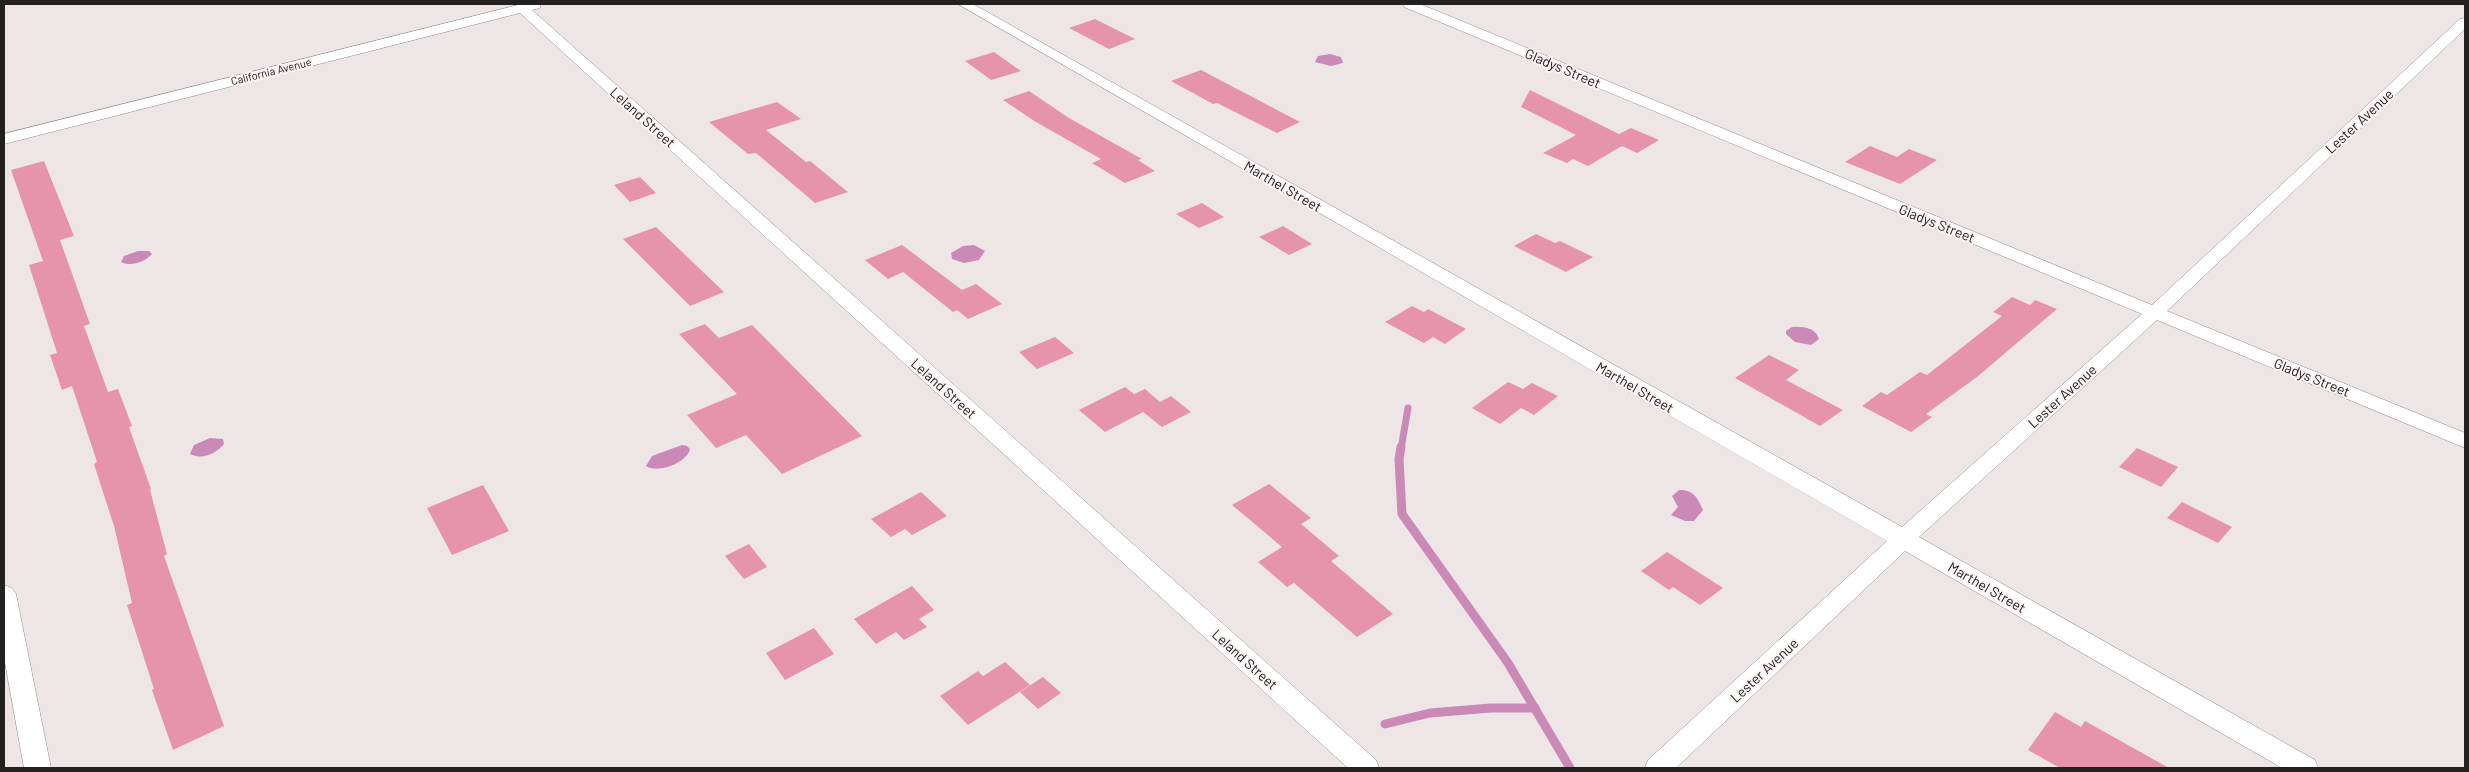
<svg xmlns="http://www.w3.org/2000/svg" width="2469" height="772" font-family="Barlow,sans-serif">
  <rect width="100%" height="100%" fill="#eee6e6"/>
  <g fill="#cb89b8">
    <polygon points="1330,54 1341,57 1343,63 1331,66 1315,62 1318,56"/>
    <polygon points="974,245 985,251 979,260 964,263 952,259 951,253 963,246"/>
    <path d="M138,251H149L152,254C145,262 131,267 121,262L124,256Z"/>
    <path d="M1792,327C1803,326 1816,328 1819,339L1811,345L1795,342L1786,334V331Z"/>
    <path d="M210,438L223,439L224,444C216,454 201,460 190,454L194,445Z"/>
    <path d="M682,445L687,446L690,449C687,463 657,474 646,466L652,456Z"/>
    <path d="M1679,490C1694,490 1697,497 1703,510L1694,521H1685L1671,515L1678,507L1672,496Z"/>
  </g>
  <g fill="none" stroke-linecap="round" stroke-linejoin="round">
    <polyline stroke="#cb89b8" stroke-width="7" points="1401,449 1408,408"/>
    <g stroke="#cb89b8" stroke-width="9">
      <polyline points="1401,447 1399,459 1402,514 1508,663 1570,768"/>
      <polyline points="1385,724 1430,713 1491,708 1535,708"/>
    </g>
  </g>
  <g fill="#e594ac">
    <polygon points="1095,19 1135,39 1109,49 1069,28"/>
    <polygon points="994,52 1021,71 991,80 965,61"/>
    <polygon points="1201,70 1300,122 1277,133 1217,103 1213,104 1171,81"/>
    <polygon points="1530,90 1619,134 1631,128 1659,140 1637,153 1622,146 1588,166 1573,159 1567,163 1543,153 1576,135 1521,107"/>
    <polygon points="1029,91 1069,118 1142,159 1138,160 1155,171 1125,183 1092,163 1101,159 1036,122 1003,100"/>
    <polygon points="777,102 801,119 766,130 806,162 810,161 848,192 815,203 756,153 748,154 709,122"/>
    <polygon points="1870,146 1897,157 1909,149 1937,160 1900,184 1845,162"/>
    <polygon points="44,161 74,236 60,240 90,324 84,326 108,392 118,389 132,426 129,427 151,489 150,490 167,554 164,556 224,726 173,750 152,690 154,689 127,605 132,603 114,526 94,464 97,462 72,386 62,390 50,355 57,353 29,265 43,261 11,170"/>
    <polygon points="640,177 656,193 630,202 614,185"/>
    <polygon points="1202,203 1224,217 1199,228 1176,214"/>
    <polygon points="1283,226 1312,244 1289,255 1259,237"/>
    <polygon points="656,227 724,292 690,306 623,239"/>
    <polygon points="1536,234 1555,243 1560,241 1593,257 1566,272 1514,246"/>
    <polygon points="902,245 962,290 976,284 1002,304 968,319 957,310 953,312 903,272 888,279 865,260"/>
    <polygon points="2012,297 2030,305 2035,300 2057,309 1977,377 1926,414 1932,417 1911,432 1862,406 1881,392 1887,395 1920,372 1927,375 2002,316 1993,312"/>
    <polygon points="1412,306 1424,312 1428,309 1466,329 1445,344 1433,337 1424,343 1385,322"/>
    <polygon points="705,324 719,338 752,325 862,436 782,474 746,435 716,448 687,415 737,394 679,334"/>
    <polygon points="1055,337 1074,353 1037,369 1019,352"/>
    <polygon points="1769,355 1799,370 1786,380 1843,410 1820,426 1735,378"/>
    <polygon points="1508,382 1523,389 1532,383 1558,396 1534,415 1521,408 1500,424 1472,408"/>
    <polygon points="1125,387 1134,394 1145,389 1160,402 1171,396 1191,412 1162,427 1143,412 1105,432 1079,410"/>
    <polygon points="2137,448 2178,467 2161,487 2119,467"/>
    <polygon points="1269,484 1311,518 1301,524 1339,556 1331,561 1393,614 1357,637 1294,583 1287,587 1258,562 1282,547 1232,505"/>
    <polygon points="483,485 509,531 452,555 427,508"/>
    <polygon points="921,492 947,516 912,535 905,529 891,537 871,519"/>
    <polygon points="2182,502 2232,527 2218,543 2167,518"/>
    <polygon points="749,544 767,567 744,579 725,556"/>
    <polygon points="1667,552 1723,588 1700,605 1673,587 1669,590 1641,571"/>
    <polygon points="912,586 934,610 919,619 927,627 904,640 896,632 876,644 854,619"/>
    <polygon points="814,628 834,654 785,680 766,653"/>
    <polygon points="1005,662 1030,685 968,725 940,696 978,671 983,676"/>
    <polygon points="1043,677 1061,693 1038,709 1020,692"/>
    <polygon points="2055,712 2081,727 2085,721 2169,768 2060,768 2028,750"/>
  </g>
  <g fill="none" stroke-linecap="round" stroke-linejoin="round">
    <g stroke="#928b8a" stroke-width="1">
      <g id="street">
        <polygon points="522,4 541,4 540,8 532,10 1376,760 1379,768 1348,768 520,13 4,144 4,134"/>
        <polygon points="958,4 973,4 1902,527 2142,314 1404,7 1403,4 1420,4 2152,305 2460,19 2465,18 2465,29 2167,311 2465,433 2465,448 2157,320 1919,537 2315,760 2318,768 2282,768 1905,551 1676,768 1645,768 1648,760 1887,541"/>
        <polygon points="4,585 12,588 16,594 51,768 24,768 4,657"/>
      </g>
    </g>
    <use href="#street" fill="#fff" fill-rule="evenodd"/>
  </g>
  <g text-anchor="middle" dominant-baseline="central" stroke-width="4" stroke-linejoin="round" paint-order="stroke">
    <g font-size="11" fill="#232020" stroke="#fcf4f3">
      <text transform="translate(271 71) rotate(-14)">California Avenue</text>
    </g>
    <g font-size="14" fill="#232020" stroke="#fcf4f3">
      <text transform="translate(1563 68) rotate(23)">Gladys Street</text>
      <text transform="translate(643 117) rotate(42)">Leland Street</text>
      <text transform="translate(2359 121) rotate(-43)">Lester Avenue</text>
      <text transform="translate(1283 186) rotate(30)">Marthel Street</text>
      <text transform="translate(1937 223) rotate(22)">Gladys Street</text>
      <text transform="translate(2312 377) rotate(22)">Gladys Street</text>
      <text transform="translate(1635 387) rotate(30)">Marthel Street</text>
      <text transform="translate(944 388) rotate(42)">Leland Street</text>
      <text transform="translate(2062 396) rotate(-42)">Lester Avenue</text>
      <text transform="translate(1987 587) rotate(30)">Marthel Street</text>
      <text transform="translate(1245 659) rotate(42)">Leland Street</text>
      <text transform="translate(1764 670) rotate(-43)">Lester Avenue</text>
    </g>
  </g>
  <rect width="2469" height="772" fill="none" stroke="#232020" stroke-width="10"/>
</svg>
